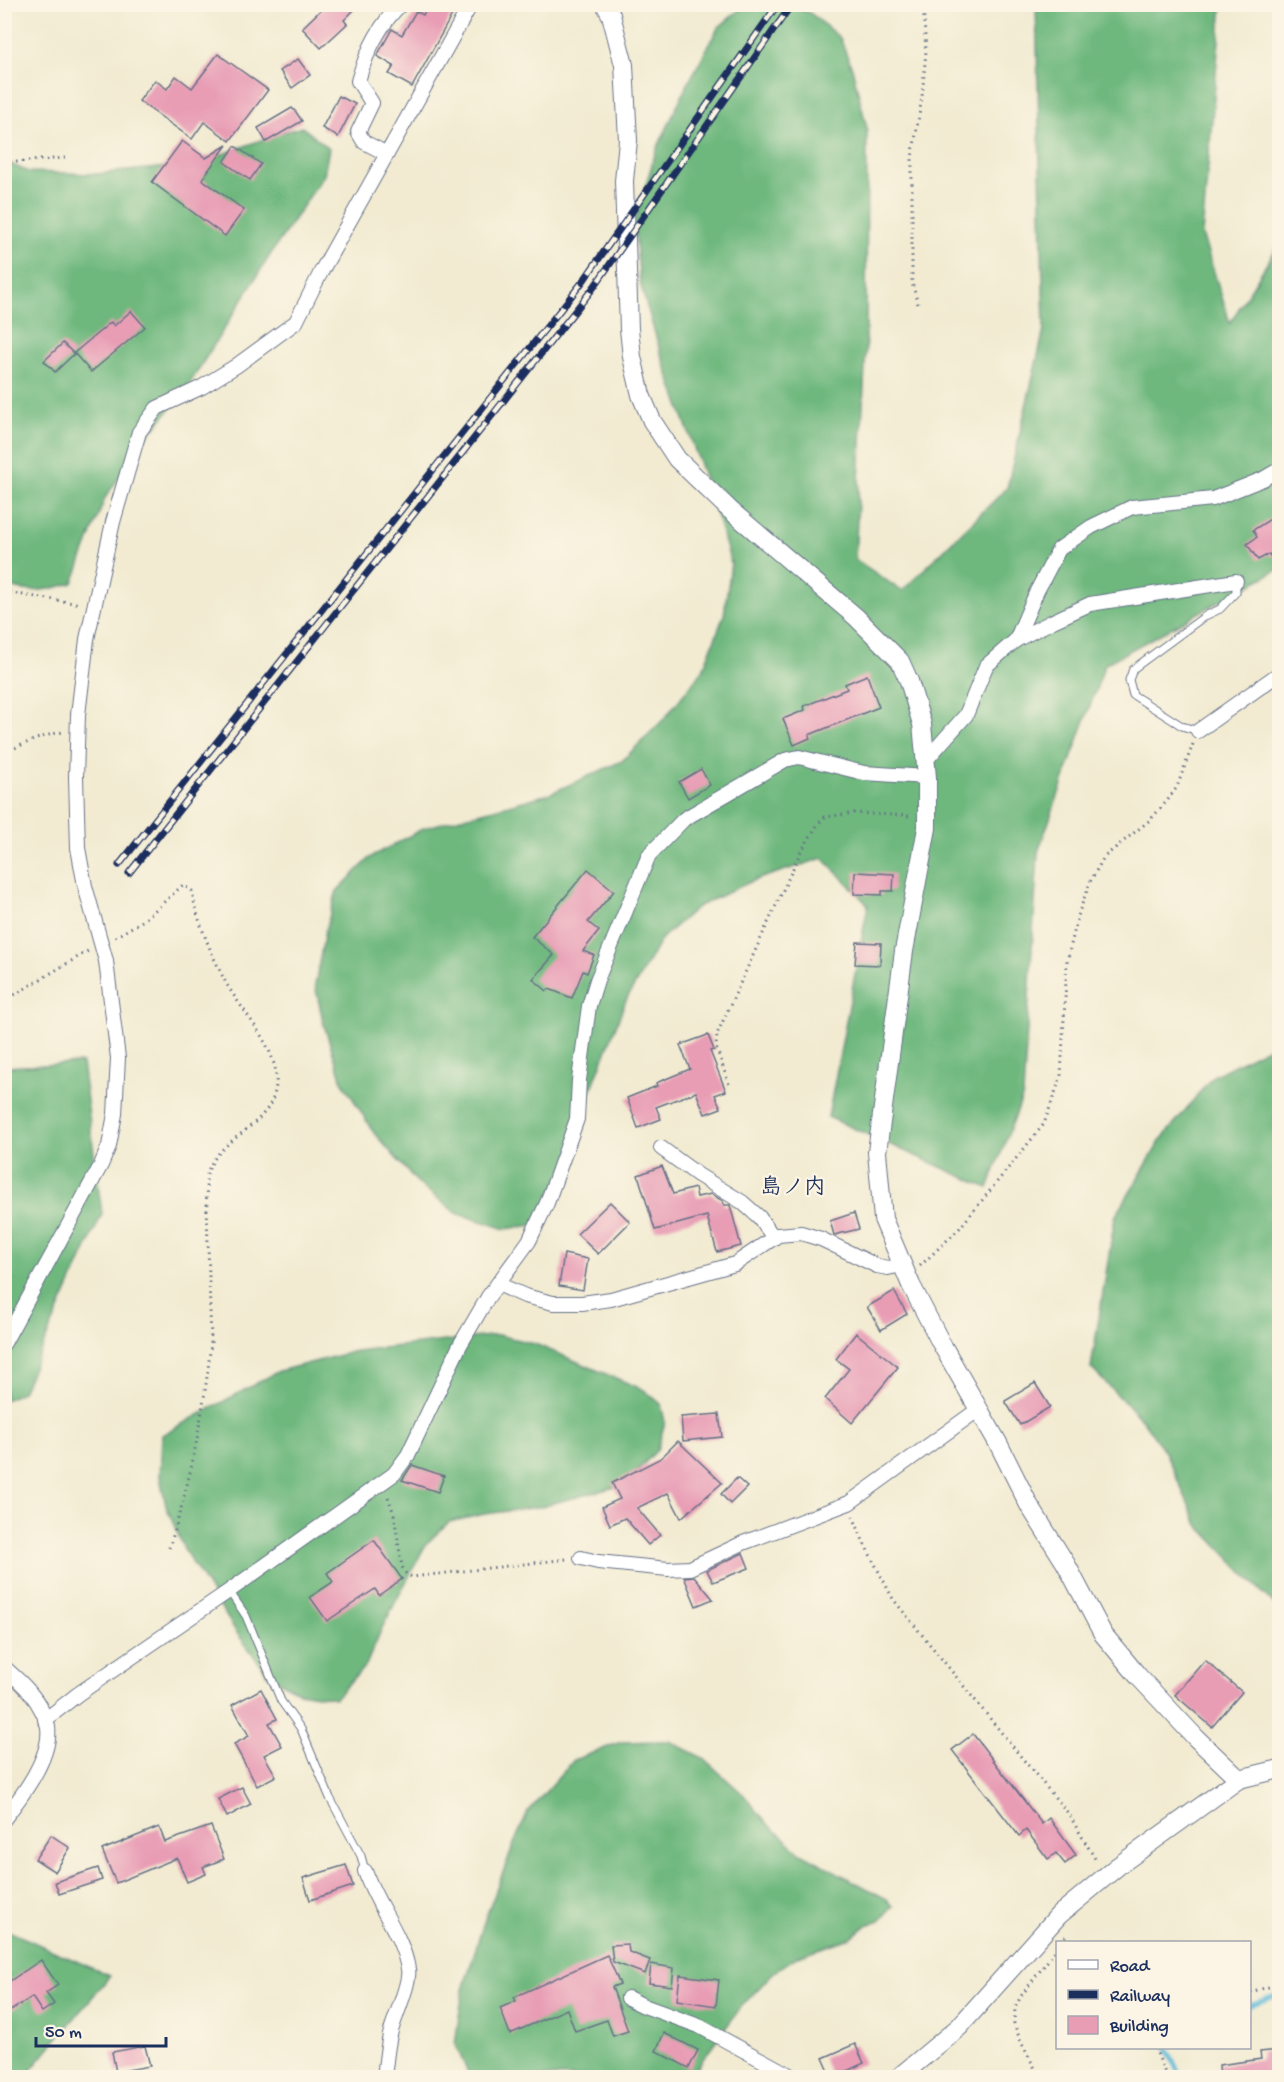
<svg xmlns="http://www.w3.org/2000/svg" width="1284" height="2082" font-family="'Gochi Hand','Klee One',sans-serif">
  <rect width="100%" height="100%" fill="#fcf5e5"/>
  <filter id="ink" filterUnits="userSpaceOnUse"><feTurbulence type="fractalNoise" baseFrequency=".0167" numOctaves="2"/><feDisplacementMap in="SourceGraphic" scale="12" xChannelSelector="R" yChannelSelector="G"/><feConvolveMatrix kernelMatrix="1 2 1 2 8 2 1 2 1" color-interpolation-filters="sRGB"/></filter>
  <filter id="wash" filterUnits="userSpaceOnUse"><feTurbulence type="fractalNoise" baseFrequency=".008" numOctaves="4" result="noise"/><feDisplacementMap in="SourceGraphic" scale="24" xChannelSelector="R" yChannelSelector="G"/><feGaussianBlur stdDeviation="1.35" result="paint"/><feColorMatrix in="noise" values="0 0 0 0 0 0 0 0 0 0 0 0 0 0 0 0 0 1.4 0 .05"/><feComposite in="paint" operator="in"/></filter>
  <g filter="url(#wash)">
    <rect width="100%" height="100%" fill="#f2ebd2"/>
    <g fill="#6eb87e" stroke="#44746e" stroke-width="1.5">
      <polygon points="745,5 787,5 810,13 840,38 852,68 867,128 866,347 855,559 902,591 1007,488 1044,330 1036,5 1222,5 1202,234 1230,323 1279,244 1279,569 1105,664 1038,852 1023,1095 988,1188 828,1117 868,905 823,858 752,881 697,907 662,938 626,1000 588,1098 560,1187 541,1224 505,1229 456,1213 418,1183 374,1133 342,1081 324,1025 315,985 325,931 337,891 371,857 424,828 549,794 622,761 664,719 703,670 724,615 731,563 710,493 661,354 640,283 634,224 656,151 685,89 718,28"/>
      <path d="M302,127L329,148L324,175L272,252L185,391L145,439L105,498L73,583C48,590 29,595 5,585L4,161L28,172L96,174L167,167L223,154L277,134Z"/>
      <polygon points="1279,1042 1279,1610 1198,1525 1165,1452 1143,1421 1091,1368 1115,1217 1161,1140 1213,1076"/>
      <polygon points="82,1063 102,1214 22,1392 5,1400 5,1067"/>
      <polygon points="498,1335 535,1344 644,1390 661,1404 665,1422 657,1450 623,1485 538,1507 485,1514 449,1522 426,1544 382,1628 366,1665 335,1698 299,1692 269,1676 237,1633 185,1551 166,1506 160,1477 162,1435 279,1371 356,1351"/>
      <polygon points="669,1741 703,1758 744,1795 767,1823 801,1853 887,1899 893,1906 882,1919 867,1925 850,1938 798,1956 773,1973 741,2007 690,2077 470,2077 455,2044 463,1990 484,1922 513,1846 528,1812 574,1760 621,1742"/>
      <polygon points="4,1929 110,1976 25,2077 5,2077"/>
    </g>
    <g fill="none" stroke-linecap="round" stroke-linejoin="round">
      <g stroke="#5ab9d8" stroke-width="5">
        <polyline points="1250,2005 1280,1994"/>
        <polyline points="1167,2048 1181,2078"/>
      </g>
    </g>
    <g id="blocks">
      <g fill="#e89db5">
        <polygon points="327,4 360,4 344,20 347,24 321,48 302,28"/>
        <polygon points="429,4 458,4 412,87 389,74 394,66 377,56 392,29 402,35 416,11 423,15"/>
        <polygon points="218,54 268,90 230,141 204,122 192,139 139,101 155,80 167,89 176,76 192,88"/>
        <polygon points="298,59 310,75 292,88 280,71"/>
        <polygon points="339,96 355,104 338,137 322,128"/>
        <polygon points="292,108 296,112 302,121 266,142 258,128"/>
        <polygon points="182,141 206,158 227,145 202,179 244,210 225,236 152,182"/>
        <polygon points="235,146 261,164 250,180 224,162"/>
        <polygon points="131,311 145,327 91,372 74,353 111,322 114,326"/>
        <polygon points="63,343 74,354 55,372 44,361"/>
        <polygon points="1280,513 1280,551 1271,557 1269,554 1258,560 1247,544 1257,537 1253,530"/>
        <polygon points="867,675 879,707 809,735 810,738 794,745 783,719 805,710 804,706 847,689 845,684"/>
        <polygon points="701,769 710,785 688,798 679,782"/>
        <polygon points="588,869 614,891 588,922 599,931 583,951 594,955 587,973 583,971 572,998 549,989 547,991 533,979 554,955 532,937"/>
        <polygon points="855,872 894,874 893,891 882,891 882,895 854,894"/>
        <polygon points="857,942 881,943 880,965 855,964"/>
        <polygon points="708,1035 714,1050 710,1051 726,1091 715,1095 721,1108 705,1114 696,1092 656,1107 661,1119 638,1128 627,1098 657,1086 656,1083 690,1069 680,1045"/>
        <polygon points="662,1166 673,1194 695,1188 697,1197 711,1194 723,1201 724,1205 730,1205 741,1246 717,1252 707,1216 655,1230 638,1175"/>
        <polygon points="610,1202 630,1222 598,1254 577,1234"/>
        <polygon points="854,1213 859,1229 834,1235 830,1221"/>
        <polygon points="564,1254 588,1259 583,1290 559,1286"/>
        <polygon points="894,1291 907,1314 881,1330 867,1307"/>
        <polygon points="856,1333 898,1367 852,1423 825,1399 849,1369 836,1359"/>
        <polygon points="1035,1383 1050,1407 1020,1425 1005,1401"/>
        <polygon points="719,1414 722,1437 683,1441 681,1417"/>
        <polygon points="678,1441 722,1483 681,1518 668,1493 637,1508 660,1535 648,1545 625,1518 610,1525 602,1507 620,1499 612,1483 661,1458"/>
        <polygon points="412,1465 444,1476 438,1492 402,1480"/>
        <polygon points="737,1478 747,1487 730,1504 721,1494"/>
        <polygon points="374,1540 402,1579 379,1595 375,1589 327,1621 310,1597 333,1582 327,1573"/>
        <polygon points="743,1553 749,1568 713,1582 707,1570"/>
        <polygon points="694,1576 713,1599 696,1606 684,1577"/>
        <polygon points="1205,1660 1242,1692 1212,1727 1175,1695"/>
        <polygon points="261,1689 277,1719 269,1723 282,1746 264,1755 276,1776 257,1786 234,1744 249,1736 232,1705"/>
        <polygon points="973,1734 1042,1824 1049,1818 1076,1855 1065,1864 1056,1853 1048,1859 1026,1830 1019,1836 952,1750"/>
        <polygon points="242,1787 251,1804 227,1817 218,1799"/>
        <polygon points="211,1826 224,1859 203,1867 206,1874 187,1882 177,1858 116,1883 102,1850 159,1827 165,1842"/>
        <polygon points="51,1835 70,1848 55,1872 35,1859"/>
        <polygon points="346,1865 353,1886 310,1900 303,1878"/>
        <polygon points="98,1868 102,1880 59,1894 55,1882"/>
        <polygon points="628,1944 629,1952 650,1960 645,1974 613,1962 611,1945"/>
        <polygon points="607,1955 620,1984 612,1987 628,2031 613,2036 607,2020 575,2031 567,2009 510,2034 500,2008 516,2001 514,1997"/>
        <polygon points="41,1960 58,1985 46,1993 54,2004 42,2012 32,1997 4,2015 4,1985"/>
        <polygon points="651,1964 674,1968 672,1986 649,1983"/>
        <polygon points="680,1975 719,1980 716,2006 677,2000"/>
        <polygon points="664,2033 698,2050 689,2068 656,2051"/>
        <polygon points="855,2044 864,2063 832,2078 823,2058"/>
        <polygon points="145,2046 150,2066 116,2072 112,2052"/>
        <polygon points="1280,2050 1280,2078 1220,2078 1219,2065 1261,2059 1260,2052"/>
      </g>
    </g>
  </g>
  <g filter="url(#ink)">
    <use href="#blocks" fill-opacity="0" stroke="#667187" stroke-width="1.5"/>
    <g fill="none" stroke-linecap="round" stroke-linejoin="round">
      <g stroke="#667187" stroke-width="9">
        <g id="service">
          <polyline points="1198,731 1182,726 1133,695 1129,680 1133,669 1205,616 1220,609 1236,592 1236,581"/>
          <polyline points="229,1591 246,1616 281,1701 301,1729 330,1798 361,1856 365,1871"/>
        </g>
      </g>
      <g stroke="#667187" stroke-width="16">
        <g id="minor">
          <path d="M387,154L364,142L358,132L372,103L358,81C366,53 379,25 401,4"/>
          <polyline points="1016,640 1053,621 1090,604 1236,581"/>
          <polyline points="1198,731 1280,673"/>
          <polyline points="926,760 966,715 986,666 1016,640 1037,591 1059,549 1091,527 1132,507 1213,499 1263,479 1280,469"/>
          <polyline points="661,1148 698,1175 742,1202 759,1217 774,1238"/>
          <polyline points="498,1284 525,1296 553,1303 582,1303 611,1299 735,1264 778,1235 801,1233 821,1239 877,1266 888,1268 902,1265"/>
          <polyline points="4,1343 101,1165 109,1146 115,1114 118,1058 106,961 85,886 78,848 76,777 78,715 87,639 113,522 139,432 157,408 202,387 236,366 296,322 322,270 471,4"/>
          <polyline points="581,1558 598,1562 668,1569 690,1568 743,1543 849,1503 979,1409"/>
          <path d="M4,1667C13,1676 24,1684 31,1694C38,1702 46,1717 48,1727C52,1757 21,1797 4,1819"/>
          <polyline points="45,1720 78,1694 229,1591 394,1474 408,1455 460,1345 488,1297 529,1241 547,1203 577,1119 579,1080 589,1006 597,980 649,855 684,819 785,760 799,757 864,773 927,777"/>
          <path d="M365,1871C376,1905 402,1933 408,1969C411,1982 395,2016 391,2031C387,2046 386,2062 384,2078"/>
          <polyline points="628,1998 644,2006 699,2026 795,2078"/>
        </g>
      </g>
      <g stroke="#667187" stroke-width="20">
        <g id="tertiary">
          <polyline points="605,4 611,15 624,65 628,140 624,181 629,329 632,357 641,395 652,421 677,459 730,510 856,617 900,661 909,681 922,724 927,777 927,828 904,951 877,1152 883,1219 911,1285 941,1343 998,1443 1029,1505 1066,1564 1103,1634 1138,1676 1196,1738 1239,1779"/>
          <polyline points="898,2078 959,2027 1059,1915 1118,1866 1239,1779 1280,1769"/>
        </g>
      </g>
      <g stroke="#667187" stroke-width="3" stroke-dasharray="1.5 4.5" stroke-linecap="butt">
        <polyline points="4,163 65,158"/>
        <polyline points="918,304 912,283 912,158 922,97 926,51 923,4"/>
        <polyline points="4,592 81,604"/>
        <path d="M4,753C24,744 42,735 63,732"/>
        <path d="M115,937L144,920L183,885L192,891C196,918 212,956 225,981C242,1013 284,1052 275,1091C266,1131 213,1138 206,1179L211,1342C204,1411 191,1482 169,1548"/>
        <polyline points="4,1001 88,951"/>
        <polyline points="729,1084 716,1047 717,1034 800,853 818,824 825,817 854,813 911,816"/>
        <polyline points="920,1266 958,1230 1044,1124 1061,1076 1067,961 1079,912 1091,880 1104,857 1150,820 1167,801 1177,787 1193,744"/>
        <polyline points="388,1497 394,1514 402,1567 406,1574 412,1577 567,1559"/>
        <polyline points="853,1516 864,1543 893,1599 1022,1758 1068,1813 1097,1862"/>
        <polyline points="1061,1942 1066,1936"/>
        <polyline points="1250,1992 1280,1984"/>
        <polyline points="1155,2048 1167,2078"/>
        <polyline points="1040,2078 1020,2040 1014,2023 1015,2008 1021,1996 1058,1947"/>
      </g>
      <use href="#service" stroke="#fff" stroke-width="7"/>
      <use href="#minor" stroke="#fff" stroke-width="14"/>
      <use href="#tertiary" stroke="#fff" stroke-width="18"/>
      <g stroke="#1b2f5e" stroke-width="7">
        <g id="rail">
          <polyline points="119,865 584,280 778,4"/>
          <polyline points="129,873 594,287 792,4"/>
        </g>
      </g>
      <use href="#rail" stroke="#fcf5e5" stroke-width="4.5" stroke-dasharray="14" stroke-linecap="butt"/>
    </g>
  </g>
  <g text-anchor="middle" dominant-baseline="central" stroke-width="4.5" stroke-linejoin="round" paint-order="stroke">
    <g font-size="22" font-weight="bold" fill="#1b2f5e" stroke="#fcf5e5">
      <text x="793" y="1189">島ノ内</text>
    </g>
  </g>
  <rect width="1284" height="2082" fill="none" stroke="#fcf5e5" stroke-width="24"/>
  <rect x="1056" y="1941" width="195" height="108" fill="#fcf5e5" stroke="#a2a6af" stroke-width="1.5"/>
  <rect x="1068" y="1960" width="30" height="9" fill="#ffffff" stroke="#a2a6af" stroke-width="1.5"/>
  <text x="1110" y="1971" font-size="18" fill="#1b2f5e">Road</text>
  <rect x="1068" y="1990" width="30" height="9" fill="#1b2f5e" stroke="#a2a6af" stroke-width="1.5"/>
  <text x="1110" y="2001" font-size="18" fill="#1b2f5e">Railway</text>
  <rect x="1068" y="2016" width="30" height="18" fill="#e89db5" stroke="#a2a6af" stroke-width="1.5"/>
  <text x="1110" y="2031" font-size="18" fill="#1b2f5e">Building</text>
  <path d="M36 2037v9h130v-9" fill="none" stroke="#1b2f5e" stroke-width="3"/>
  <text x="45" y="2037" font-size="18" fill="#1b2f5e" stroke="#fcf5e5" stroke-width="4.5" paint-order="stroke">50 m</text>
</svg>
